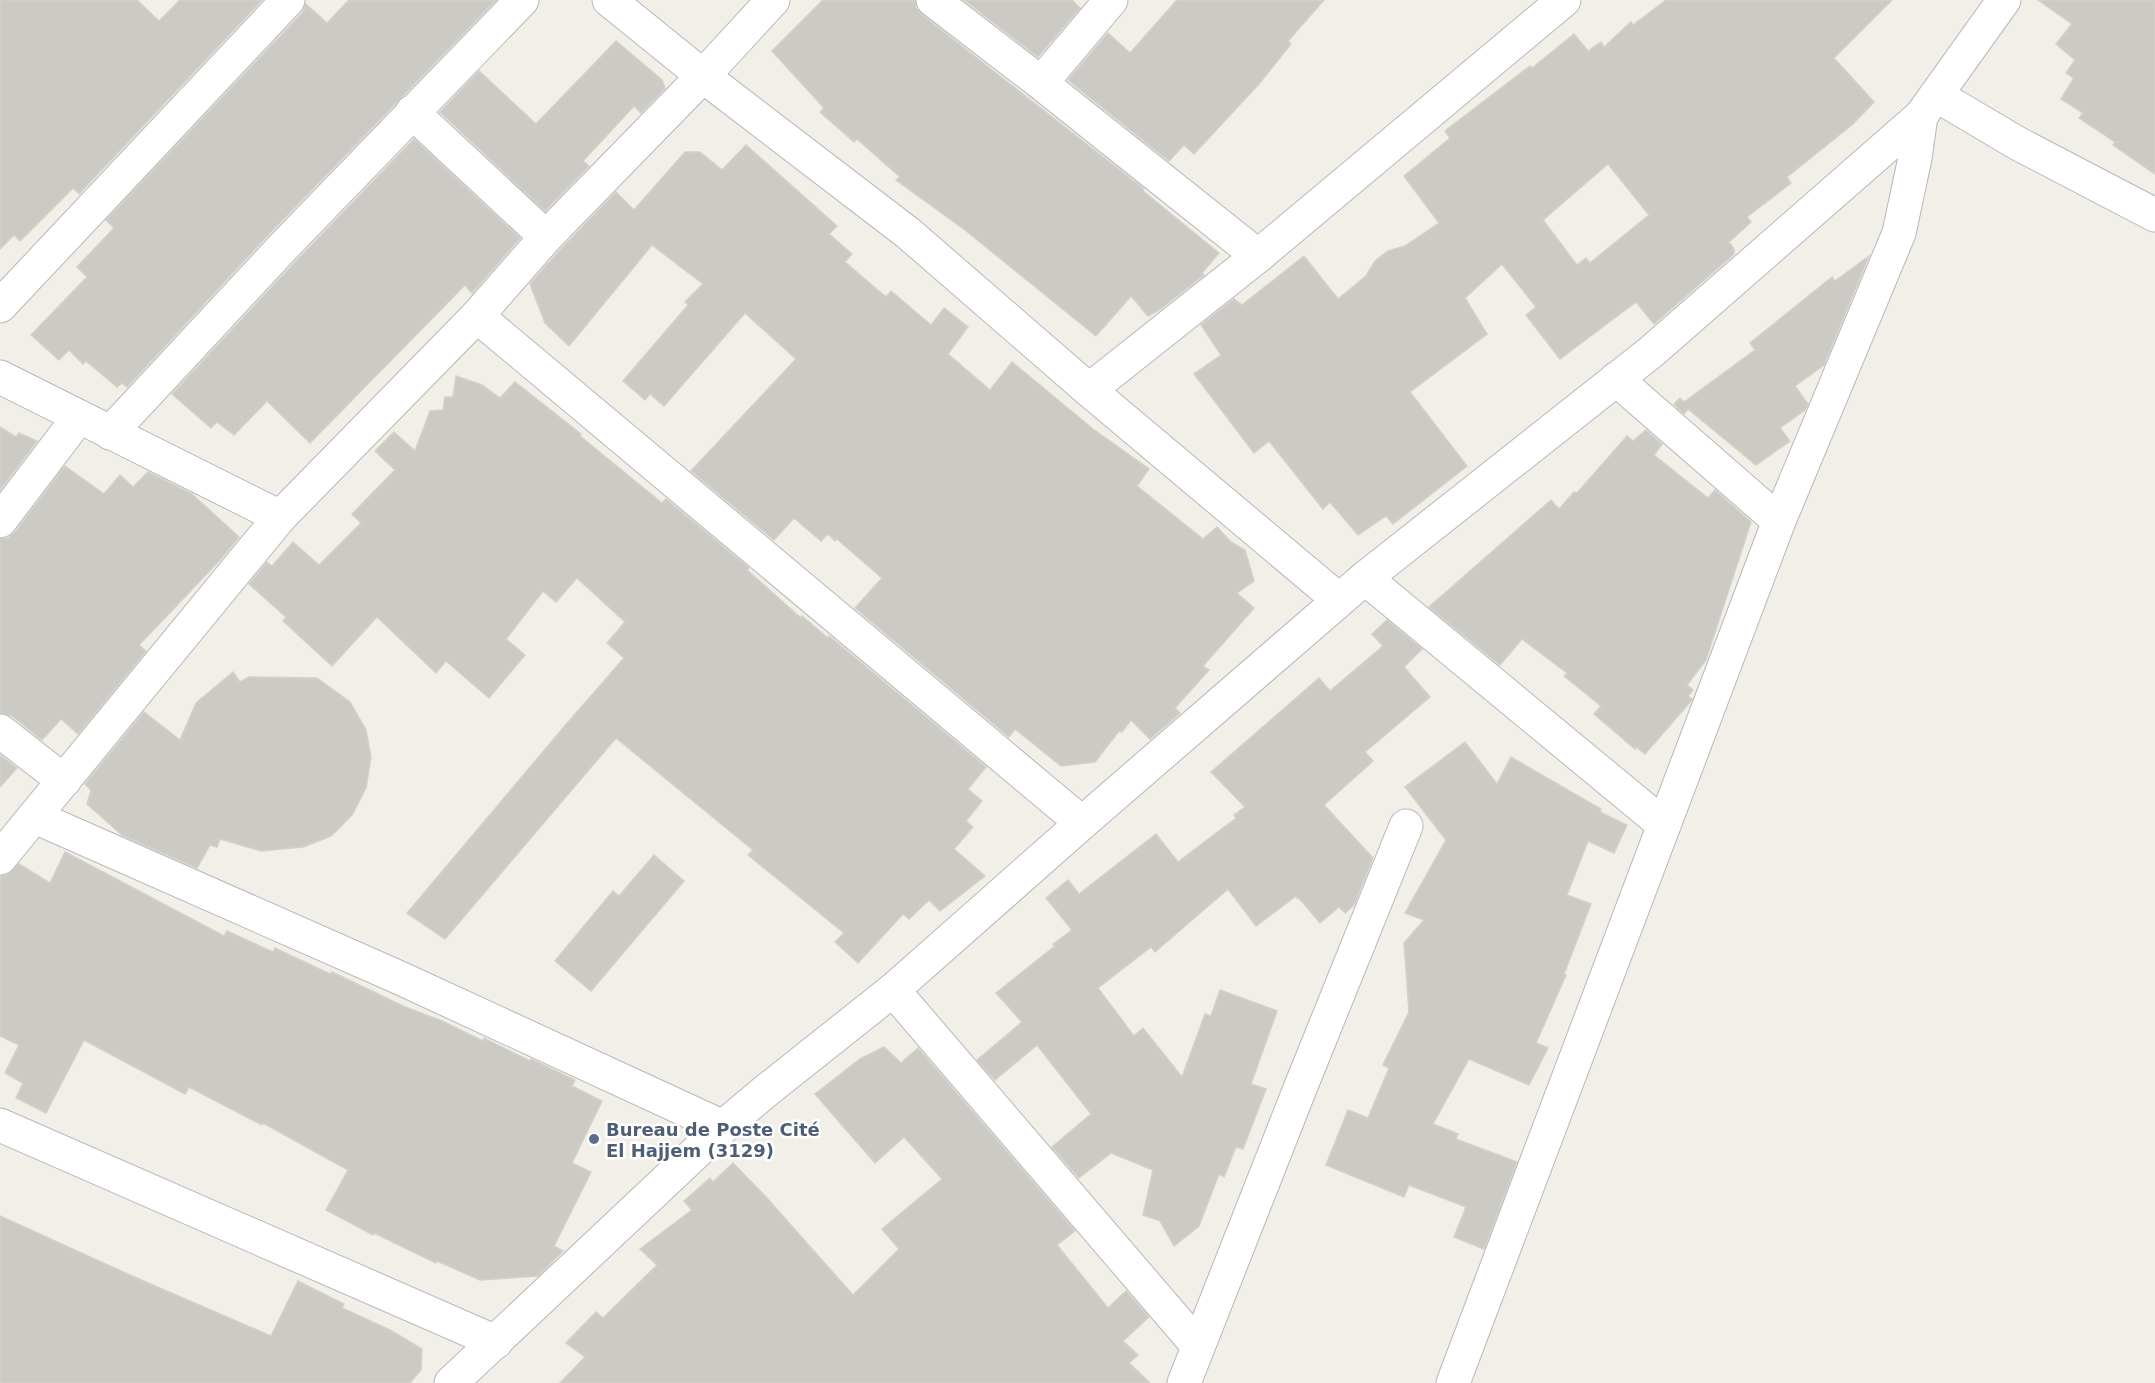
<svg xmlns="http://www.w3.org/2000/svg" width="2155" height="1383" font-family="'DejaVu Sans',sans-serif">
  <rect width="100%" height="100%" fill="#f1efe8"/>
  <g fill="#cccac5" stroke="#d6d1c6" stroke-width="1.5" fill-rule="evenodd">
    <polygon points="0,0 137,0 159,21 180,0 262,0 79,194 73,188 20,241 14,235 0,249"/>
    <polygon points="349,0 496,0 270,233 127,387 122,383 117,387 86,361 83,364 69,350 59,360 31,335 87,277 77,267 114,228 106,220 302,13 306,4 327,23"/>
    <polygon points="823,0 915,0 916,8 922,15 1144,189 1143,191 1219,253 1202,273 1204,275 1159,310 1148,316 1131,296 1096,336 965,230 896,180 900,177 857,139 854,142 820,112 824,108 772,51"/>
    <polygon points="964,0 1072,0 1080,8 1038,57"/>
    <polygon points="1177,0 1324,0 1288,41 1291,44 1259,84 1194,154 1184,145 1169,161 1068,80 1108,33 1130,53"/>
    <path d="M1666,0H1892L1834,58L1874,102L1853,124L1787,177L1791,183L1747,217L1751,222L1729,242L1734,249V254L1654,324L1636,302L1560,359L1526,315L1536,307L1502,264L1465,298L1487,334L1410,392L1467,466L1393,524L1386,516L1358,535L1330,502L1323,509L1269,441L1254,453L1194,374L1221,355L1201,325L1234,299L1242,305L1304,256L1338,299L1366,276L1375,261L1388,251L1405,246L1439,223L1404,176L1450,138L1445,131L1530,66L1532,68L1574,34L1588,51L1601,42L1604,47L1631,22L1633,25ZM1608,164L1649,215L1590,263L1586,258L1577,265L1543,220Z"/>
    <polygon points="2038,0 2155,0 2155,174 2113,145 2115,142 2079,118 2083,113 2061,99 2074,78 2066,73 2075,60 2056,44 2072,24"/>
    <polygon points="616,41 662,80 665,88 641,113 634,106 583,161 589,166 545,211 440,112 479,71 536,124"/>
    <polygon points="414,139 520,238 472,293 465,285 310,443 267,401 234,435 217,422 211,428 172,394 298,259"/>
    <polygon points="746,145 837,226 829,234 852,254 845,262 886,297 891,291 931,325 944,308 968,327 948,354 990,390 1012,362 1093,429 1149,469 1137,486 1203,539 1217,527 1231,542 1245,550 1254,581 1237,593 1254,608 1203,666 1209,670 1175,708 1180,713 1150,739 1131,720 1122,732 1119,731 1095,762 1061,766 1015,729 1009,737 855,608 882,578 837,539 835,541 828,534 821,541 794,518 774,540 691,471 796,359 745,313 664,406 650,394 645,400 623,381 688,305 685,302 703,284 652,245 569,346 545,323 530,284 560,250 616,192 634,210 685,152 700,152 722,170"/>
    <polygon points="1869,256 1824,365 1795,386 1808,404 1805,410 1780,428 1790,441 1756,465 1688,409 1684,414 1674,404 1680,398 1684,402 1755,350 1750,343 1832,277 1835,281"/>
    <polygon points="456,376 482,385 500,398 515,382 581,434 580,436 662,503 666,499 749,568 747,570 801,618 802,616 828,638 829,636 986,767 968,789 982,801 966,821 973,827 954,849 985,876 940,911 929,900 909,919 903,914 858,963 835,942 844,933 748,855 753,850 616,738 445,939 407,913 563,728 624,658 607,643 625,622 577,578 556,602 543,591 506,639 525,655 489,698 446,661 436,673 377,617 332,666 283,621 286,617 249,584 267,562 272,566 293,542 319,565 361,523 352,514 395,470 375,451 394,432 415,451 430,411 443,410 445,397 453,397"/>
    <polygon points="0,427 16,437 19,433 37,441 0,490"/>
    <polygon points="1646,430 1662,444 1654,455 1708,498 1715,490 1751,522 1706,660 1687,685 1693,690 1688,696 1692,699 1691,701 1645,754 1636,747 1635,749 1594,714 1601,706 1564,676 1567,673 1522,639 1500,665 1429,607 1551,500 1559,509 1574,492 1577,493 1627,436 1633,441"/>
    <polygon points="65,466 104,494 120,475 133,487 148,472 192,494 239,537 221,559 139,645 146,651 78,734 61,719 42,740 12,716 0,713 0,539 8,538 15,532"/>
    <polygon points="1387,620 1422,649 1404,667 1430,697 1365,752 1373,761 1324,805 1373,858 1354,905 1345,913 1339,907 1320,923 1299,898 1298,899 1296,896 1256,926 1228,889 1155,952 1151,947 1098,988 1134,1036 1143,1028 1182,1077 1205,1014 1211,1016 1220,990 1277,1011 1251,1084 1266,1089 1243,1149 1236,1147 1224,1177 1219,1174 1199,1226 1174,1246 1160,1221 1143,1215 1153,1170 1111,1153 1079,1178 1052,1147 1091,1114 1037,1045 995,1080 977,1060 1022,1022 996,993 1055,946 1053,944 1072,930 1046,898 1068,880 1079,894 1156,834 1178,862 1236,818 1234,815 1245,807 1211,772 1319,678 1330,691 1383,646 1372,634"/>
    <polygon points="233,672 240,682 249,677 317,678 350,702 366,730 371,757 366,788 352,815 331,836 303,847 261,851 220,839 217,847 210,845 197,868 122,835 87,804 91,790 85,784 144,712 180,740 196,703"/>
    <polygon points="1465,742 1497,784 1511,757 1601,809 1600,812 1627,825 1614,853 1588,841 1567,895 1591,904 1564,974 1566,975 1536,1043 1548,1048 1529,1085 1469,1059 1433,1124 1458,1134 1456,1139 1517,1162 1484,1249 1454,1237 1466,1207 1409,1185 1404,1197 1326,1165 1348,1110 1368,1118 1389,1068 1383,1065 1409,1012 1404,943 1424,920 1405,913 1446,840 1405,787"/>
    <polygon points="0,755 17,768 0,787"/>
    <polygon points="65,852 224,936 227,931 273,952 275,948 330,974 332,972 405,1007 442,1021 483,1041 484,1038 530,1061 531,1059 575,1080 572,1086 602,1101 572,1163 591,1172 554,1246 563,1251 538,1276 480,1280 437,1261 436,1263 374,1233 373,1235 326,1210 348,1170 263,1123 262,1125 189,1087 185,1094 84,1040 46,1113 16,1098 23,1083 5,1073 19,1045 0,1036 0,876 7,875 19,864 50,883"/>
    <polygon points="654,855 684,881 591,991 555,961 613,891 619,896"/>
    <polygon points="884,1047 901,1063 918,1048 1075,1231 1057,1245 1108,1308 1126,1291 1149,1317 1123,1341 1138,1355 1129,1363 1150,1383 560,1383 585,1357 566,1343 596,1312 603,1318 657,1265 640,1249 692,1210 684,1201 710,1178 713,1182 733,1163 766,1197 853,1295 899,1249 882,1229 942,1179 904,1137 875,1163 815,1094 860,1059"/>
    <polygon points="0,1216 132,1276 271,1336 298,1281 344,1304 342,1308 390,1330 422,1349 421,1370 410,1383 0,1383"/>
  </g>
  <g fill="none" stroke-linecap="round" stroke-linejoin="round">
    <g stroke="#b5b8bc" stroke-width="35">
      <g id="minor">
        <polyline points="609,0 703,76 908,233 1089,390 1339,600"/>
        <polyline points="933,0 1041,83 1258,256"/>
        <polyline points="1041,83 1111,0"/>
        <polyline points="1936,95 2017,143 2155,215"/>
        <polyline points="412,112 546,237"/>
        <polyline points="0,306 288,0"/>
        <polyline points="477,316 1082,823"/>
        <polyline points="0,377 280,517"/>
        <polyline points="1616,379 1779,521"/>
        <polyline points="1089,390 1258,256 1564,0"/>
        <polyline points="110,433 284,246 522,0"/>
        <polyline points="0,521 79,417"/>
        <polyline points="1365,578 1664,825"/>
        <polyline points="0,731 64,781"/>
        <polyline points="35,817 400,978 723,1127"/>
        <polyline points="0,858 280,517 477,316 546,237 703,76 773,0"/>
        <polyline points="893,990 1198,1346"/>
        <polyline points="0,1125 496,1342"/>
        <polyline points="451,1383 723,1127 767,1090 893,990 1082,823 1365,578 1651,352 1921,116 2004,0"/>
        <polyline points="1184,1383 1299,1091 1406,826"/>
        <polyline points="1453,1383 1779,521 1899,233 1915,158 1921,116"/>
      </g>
    </g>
    <use href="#minor" stroke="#fff" stroke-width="33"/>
  </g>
  <circle fill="#5c6f8a" stroke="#fff" stroke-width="2" cx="594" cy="1139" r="6"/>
  <g text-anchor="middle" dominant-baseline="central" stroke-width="5" stroke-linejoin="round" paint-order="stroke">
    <g font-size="18" font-weight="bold" fill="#4e5e75" stroke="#fff" text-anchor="start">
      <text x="606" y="1129">Bureau de Poste Cité<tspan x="606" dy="21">El Hajjem (3129)</tspan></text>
    </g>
  </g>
</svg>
